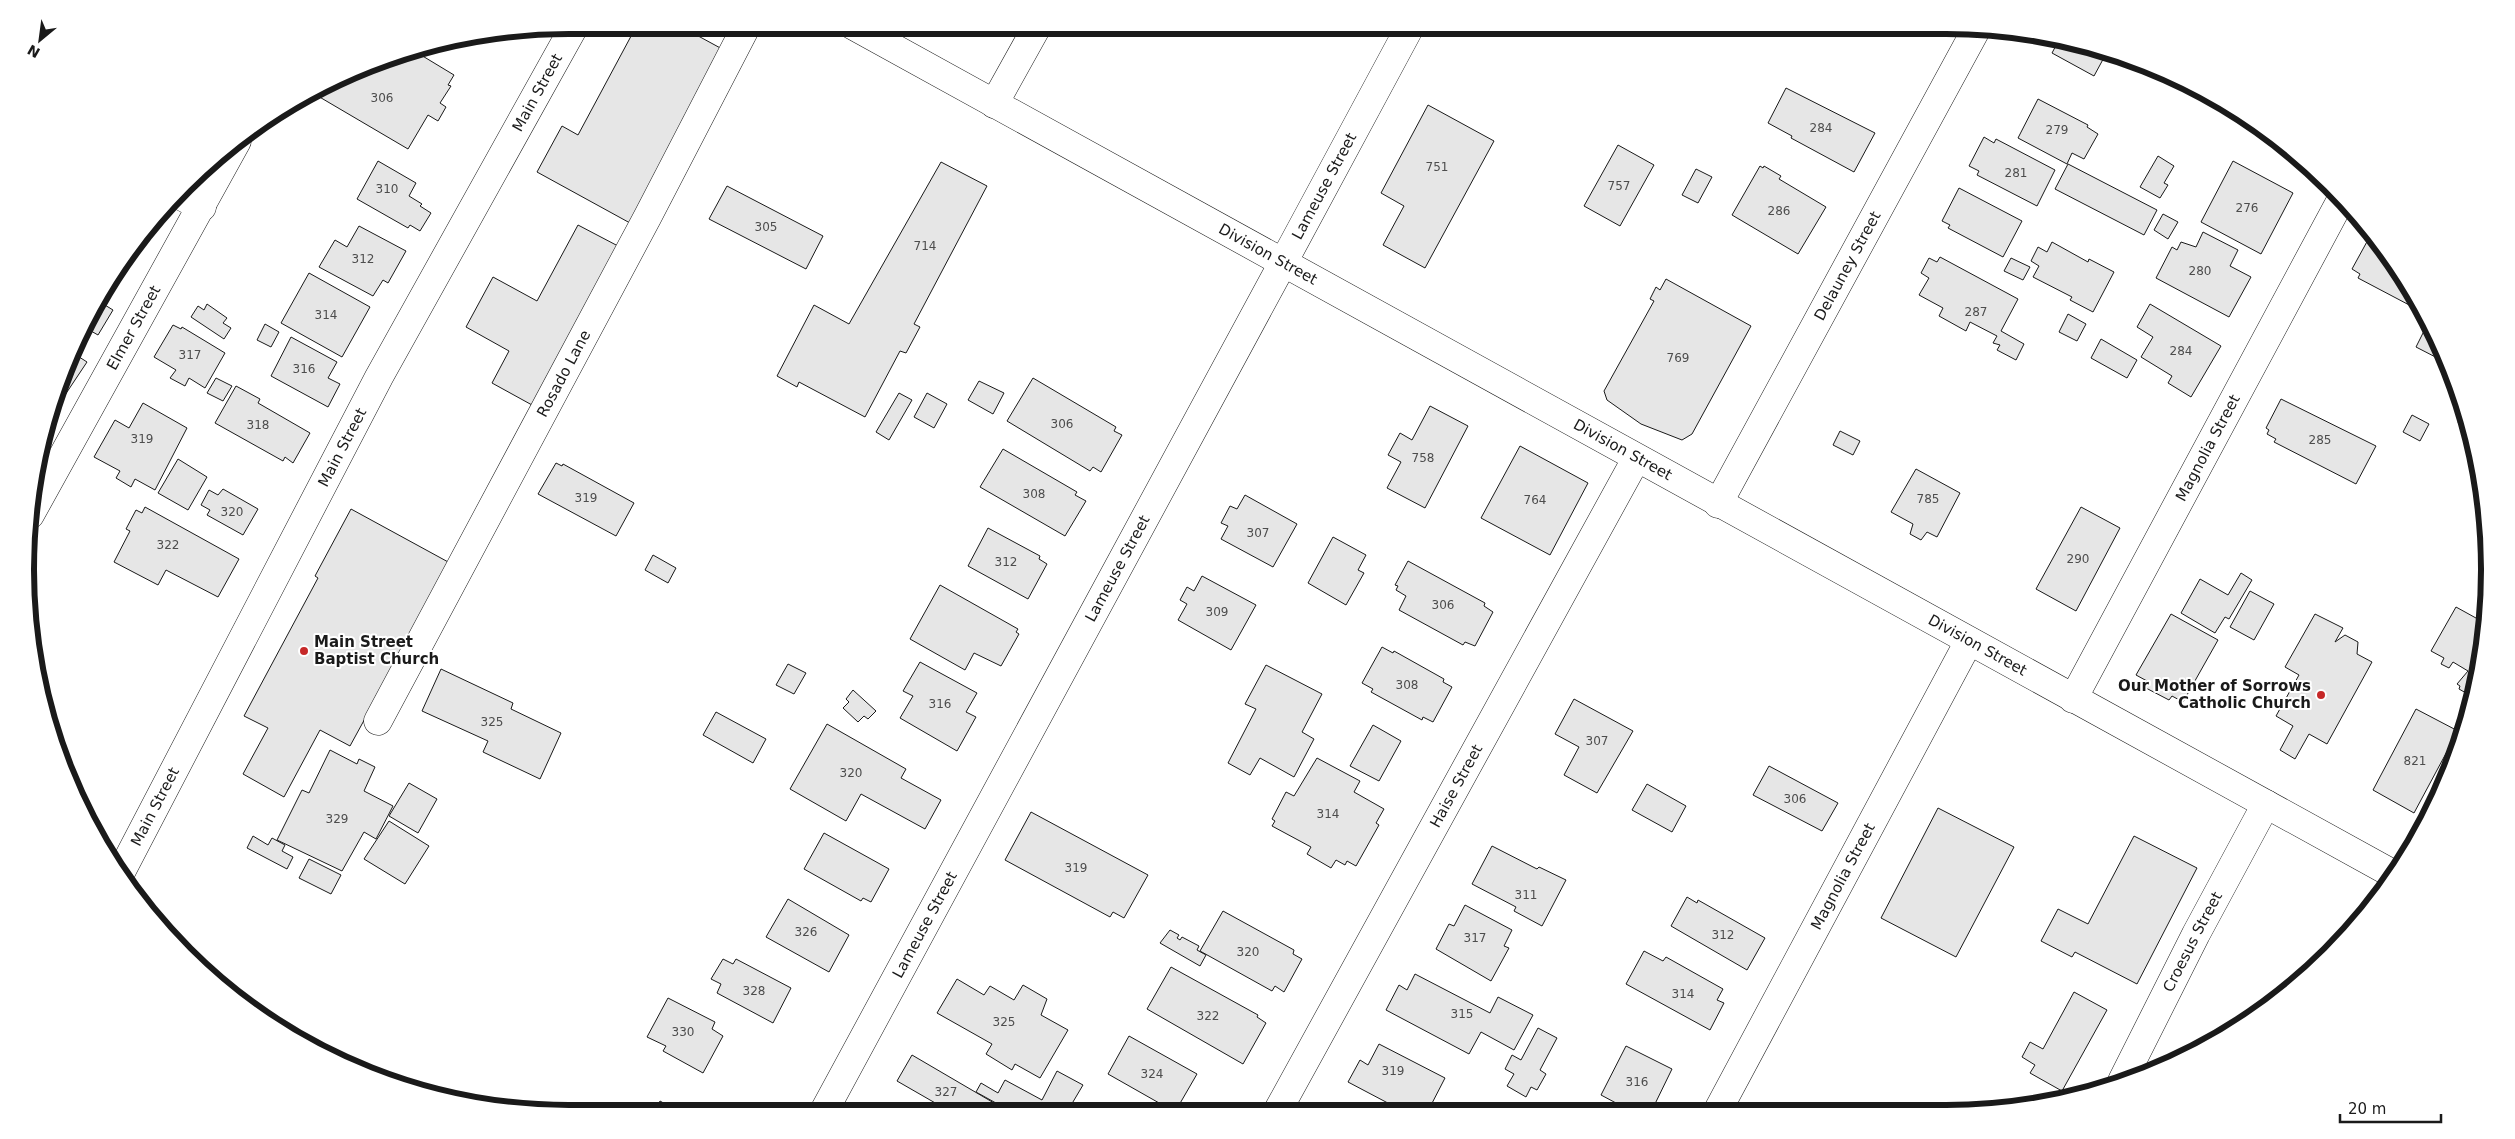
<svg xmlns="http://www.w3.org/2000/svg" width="2515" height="1139" font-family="'DejaVu Sans',sans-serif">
  <rect width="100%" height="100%" fill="#fff"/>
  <g fill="#e6e6e6" stroke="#1a1a1a">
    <polygon points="637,25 678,25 724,50 630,223 537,172 562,126 578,135"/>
    <polygon points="2060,38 2107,52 2094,76 2052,53"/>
    <polygon points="411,49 454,75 448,85 451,86 440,103 446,107 438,121 428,115 408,149 311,92 394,54"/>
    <polygon points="1786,88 1875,133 1854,172 1791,138 1792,136 1768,123"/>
    <polygon points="2038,99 2088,125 2087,127 2098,134 2084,159 2072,153 2067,164 2018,138"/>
    <polygon points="1428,105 1494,141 1425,268 1383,245 1404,206 1381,193"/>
    <polygon points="1984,137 1994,143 1996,139 2055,170 2037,206 1977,175 1979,171 1969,166"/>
    <polygon points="1618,145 1654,165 1620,226 1584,206"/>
    <polygon points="2158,156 2174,166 2164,183 2168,185 2160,198 2140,187"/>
    <polygon points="378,161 416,183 409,196 422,204 420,206 431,213 420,231 410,225 408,228 357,199"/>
    <polygon points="2233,161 2293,193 2261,254 2201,222"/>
    <polygon points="941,162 987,186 914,324 920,327 906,353 900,351 865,417 799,382 797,387 777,376 814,305 849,324"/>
    <polygon points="2068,164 2157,210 2144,235 2055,189"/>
    <polygon points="1760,166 1763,168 1764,166 1781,176 1779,179 1826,207 1798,254 1732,215"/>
    <polygon points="1696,169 1712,177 1698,203 1682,195"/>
    <polygon points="727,186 823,236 806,269 709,219"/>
    <polygon points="1959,188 2022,221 2003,257 1948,228 1950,225 1942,221"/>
    <polygon points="2163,214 2178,222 2168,239 2154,230"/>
    <polygon points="578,225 618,246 532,405 492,383 509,351 466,327 493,277 537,301"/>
    <polygon points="359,226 406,251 388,283 383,280 373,296 319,267 335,240 347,247"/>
    <polygon points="2203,232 2238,250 2230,266 2251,277 2229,317 2156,278 2172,247 2177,250 2181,242 2196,247"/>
    <polygon points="2369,238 2377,241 2398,267 2417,301 2413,307 2358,278 2360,274 2352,269"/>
    <polygon points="2052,242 2088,262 2089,259 2114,272 2093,312 2070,300 2072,297 2033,277 2039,266 2031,261 2038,247 2047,252"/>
    <polygon points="1940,257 2018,299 2001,331 2024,344 2016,360 1997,350 2000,345 1993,343 1997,336 1970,322 1966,331 1939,316 1943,308 1919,295 1929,278 1921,273 1929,258 1937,262"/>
    <polygon points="2011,258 2030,267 2023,280 2004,271"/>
    <polygon points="309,273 370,307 342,357 281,323"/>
    <polygon points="1666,279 1751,326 1692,434 1682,440 1641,424 1607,400 1604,391 1654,301 1650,299 1656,287 1660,290"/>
    <polygon points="101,293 104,294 100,302 113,310 98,335 84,327"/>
    <polygon points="207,304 227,318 223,323 231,328 224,339 191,317 198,306 204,310"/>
    <polygon points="2150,304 2221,346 2191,397 2168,383 2172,376 2141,357 2153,337 2137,327"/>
    <polygon points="2068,314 2086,324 2077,341 2059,332"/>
    <polygon points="2428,323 2448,361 2449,364 2416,347"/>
    <polygon points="265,324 279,332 271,347 257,340"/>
    <polygon points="173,325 181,329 182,327 225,353 205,388 189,378 185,386 170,378 176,370 154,357"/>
    <polygon points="291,337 337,362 328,378 340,384 328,407 271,376"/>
    <polygon points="2101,339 2137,360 2127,378 2091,358"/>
    <polygon points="73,353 87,362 63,398 55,393"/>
    <polygon points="216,378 232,386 223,401 207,393"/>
    <polygon points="1033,378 1116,427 1114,431 1122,435 1101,472 1093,467 1090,471 1007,421"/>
    <polygon points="979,381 1004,393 993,414 968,400"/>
    <polygon points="236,386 260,399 258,403 310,433 293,463 285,457 283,461 215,423"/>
    <polygon points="899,393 912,400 889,440 876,432"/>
    <polygon points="927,393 947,404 934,428 914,417"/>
    <polygon points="2281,399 2376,446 2356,484 2274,442 2276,439 2267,434 2269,430 2266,428"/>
    <polygon points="143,403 187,428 155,490 135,479 131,487 116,478 120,471 94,457 115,420 129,428"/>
    <polygon points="1430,406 1468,426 1425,508 1387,488 1401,462 1388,455 1400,433 1412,440"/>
    <polygon points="2464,412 2469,429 2458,423"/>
    <polygon points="2412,415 2429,424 2420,441 2403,432"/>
    <polygon points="1840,431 1860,441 1853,455 1833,445"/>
    <polygon points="1520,446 1588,483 1550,555 1481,518"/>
    <polygon points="1003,449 1077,492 1075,495 1086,501 1065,536 980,487"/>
    <polygon points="178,459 207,477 188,510 158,493"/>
    <polygon points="556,463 562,466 563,464 634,503 616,536 538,494"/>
    <polygon points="1916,469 1960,493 1937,537 1927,532 1921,540 1910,534 1913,524 1891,512"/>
    <polygon points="223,489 258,509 243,535 207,515 210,510 201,505 209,490 218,495"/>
    <polygon points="1245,495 1297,524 1273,567 1221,539 1228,526 1221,523 1230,506 1237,509"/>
    <polygon points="145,507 239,559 218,597 166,570 158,585 114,562 130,531 126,529 136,510 142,513"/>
    <polygon points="2081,507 2120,528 2076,611 2036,589"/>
    <polygon points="351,509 450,563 350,746 320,730 284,797 243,774 268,728 244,716 318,578 315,576"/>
    <polygon points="988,528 1040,556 1039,559 1047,564 1028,599 968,566"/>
    <polygon points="1333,537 1366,555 1358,570 1364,573 1346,605 1308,583"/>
    <polygon points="653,555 676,568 668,583 645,570"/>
    <polygon points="1408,561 1485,603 1484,606 1493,612 1475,646 1465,642 1463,645 1399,610 1406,596 1396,590 1398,586 1395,585"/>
    <polygon points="2241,573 2252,580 2229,619 2225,617 2215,633 2181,613 2200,579 2228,595"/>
    <polygon points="1202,576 1256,605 1231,650 1178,620 1187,604 1180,600 1187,587 1194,591"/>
    <polygon points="940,585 1018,629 1016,632 1019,634 1001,666 974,653 965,670 910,639"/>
    <polygon points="2250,591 2274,604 2254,640 2230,627"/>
    <polygon points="2456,607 2485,623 2480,675 2473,697 2459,689 2460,686 2457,684 2468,671 2453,662 2449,668 2441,664 2444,658 2431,651"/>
    <polygon points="2171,614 2218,640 2183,702 2172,696 2169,700 2144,687 2147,681 2136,675"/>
    <polygon points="2315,614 2343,628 2335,642 2345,635 2358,642 2357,654 2372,662 2327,744 2309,734 2295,759 2280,750 2293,726 2276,716 2299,675 2285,667"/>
    <polygon points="1382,647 1393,653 1394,651 1444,679 1443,682 1452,687 1433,722 1423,717 1422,720 1371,692 1373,689 1362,683"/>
    <polygon points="920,662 977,693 966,712 976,717 957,751 900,718 913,696 903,691"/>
    <polygon points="788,664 806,673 794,694 776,685"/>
    <polygon points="1266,665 1322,694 1302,732 1314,739 1294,777 1260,758 1250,775 1228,763 1256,709 1245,704"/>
    <polygon points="441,669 513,703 511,709 561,733 540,779 483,752 488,741 422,711"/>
    <polygon points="853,690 876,711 868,719 864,716 858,722 843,708 849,702 846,699"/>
    <polygon points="1574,699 1633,731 1597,793 1564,775 1579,747 1555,734"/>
    <polygon points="2416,709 2458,731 2414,813 2373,790"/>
    <polygon points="716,712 766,739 753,763 703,735"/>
    <polygon points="827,724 906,769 901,778 941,800 925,829 861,794 846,821 790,789"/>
    <polygon points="1373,725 1401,741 1379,781 1350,766"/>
    <polygon points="330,750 357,764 359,759 375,767 364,791 393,806 376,839 364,832 342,871 277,840 302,790 309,793"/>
    <polygon points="1317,758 1360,781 1354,792 1384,809 1376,823 1379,825 1356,866 1347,861 1345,865 1336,860 1331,868 1307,854 1311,847 1272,826 1275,821 1272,819 1286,792 1294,796"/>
    <polygon points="1769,766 1838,803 1822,831 1753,795"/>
    <polygon points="409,783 437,799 418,833 389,816"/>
    <polygon points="1647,784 1686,806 1672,832 1632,810"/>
    <polygon points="1938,808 2014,847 1956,957 1881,918"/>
    <polygon points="1031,812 1148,875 1124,918 1113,912 1110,917 1005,860"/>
    <polygon points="389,821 429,846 405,884 364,859"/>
    <polygon points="824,833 889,869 871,902 863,898 861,901 804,869"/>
    <polygon points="253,836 268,845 272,838 285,845 282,851 293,857 287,869 247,848"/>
    <polygon points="2134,836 2197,868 2137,984 2075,952 2072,957 2041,941 2058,909 2088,924"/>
    <polygon points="1492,846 1537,869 1539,867 1566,880 1542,926 1514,911 1516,907 1472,884"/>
    <polygon points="309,859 341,875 331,894 299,878"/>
    <polygon points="1687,897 1697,903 1698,900 1765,938 1747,970 1671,926"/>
    <polygon points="788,899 849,935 829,972 766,937"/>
    <polygon points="1465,905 1512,930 1504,946 1509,948 1491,981 1436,949 1449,924 1454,926"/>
    <polygon points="1223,911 1294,950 1293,954 1302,959 1284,992 1275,986 1272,991 1200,951"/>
    <polygon points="1170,930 1179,935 1177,938 1180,940 1182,937 1199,946 1197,950 1206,955 1200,966 1160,943"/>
    <polygon points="1644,951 1663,961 1666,957 1723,989 1717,1000 1724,1003 1710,1030 1626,984"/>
    <polygon points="723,959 733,964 736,959 791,988 773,1023 717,993 721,984 711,979"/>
    <polygon points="1171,967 1258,1015 1257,1017 1266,1023 1243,1064 1147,1009"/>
    <polygon points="1415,974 1490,1013 1498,997 1533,1015 1514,1050 1481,1032 1469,1054 1386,1010 1399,985 1407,990"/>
    <polygon points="957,979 984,995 990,986 1014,1000 1023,985 1047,999 1041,1015 1068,1030 1040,1078 1015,1064 1012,1070 986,1054 992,1044 937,1013"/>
    <polygon points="2074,992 2107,1010 2062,1091 2030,1073 2035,1065 2022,1057 2030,1042 2043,1049"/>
    <polygon points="668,998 715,1022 712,1029 723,1036 703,1073 663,1051 666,1046 647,1037"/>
    <polygon points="1538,1028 1557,1038 1540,1070 1546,1074 1537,1090 1531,1087 1526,1097 1507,1086 1514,1074 1505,1069 1512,1055 1521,1060"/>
    <polygon points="1129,1036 1197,1074 1175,1112 1108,1074"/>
    <polygon points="1379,1044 1445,1078 1428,1111 1403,1111 1348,1082 1360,1060 1368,1065"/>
    <polygon points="1626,1046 1672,1069 1652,1110 1631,1111 1601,1095"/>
    <polygon points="912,1055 994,1103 988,1113 931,1113 937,1104 897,1081"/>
    <polygon points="1057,1071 1083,1085 1067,1112 1014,1113 976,1092 981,1083 998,1093 1005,1080 1042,1100"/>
    <polygon points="660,1101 683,1114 653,1114"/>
  </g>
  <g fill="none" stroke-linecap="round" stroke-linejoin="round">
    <g stroke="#1a1a1a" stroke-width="29">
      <g id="street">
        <polyline points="994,104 1038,25"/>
        <polyline points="177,194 202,207"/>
        <path id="s1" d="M1718,504L1977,28"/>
        <path id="s2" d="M30,515L237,141"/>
        <path id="s3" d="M2073,699L2342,198"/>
        <path id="s4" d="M378,721L648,216L747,25"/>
        <path id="s5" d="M2122,1081L2196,934L2266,804"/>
        <path id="s6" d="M1718,1110L1969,641"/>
        <path id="s7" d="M1277,1112L1636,459"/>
        <path id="s8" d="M823,1113L1284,261"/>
      </g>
    </g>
    <g stroke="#1a1a1a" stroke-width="29">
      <g id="secondary">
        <path id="s9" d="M852,25L2393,874"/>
        <path id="s10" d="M1284,261L1411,25"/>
        <path id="s11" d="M120,874L379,377L575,25"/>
      </g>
    </g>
    <use href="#street" stroke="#fff" stroke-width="28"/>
    <use href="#secondary" stroke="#fff" stroke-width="28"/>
  </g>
  <g fill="#c62828" stroke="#fff" stroke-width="2">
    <circle cx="304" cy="651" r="5"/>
    <circle cx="2321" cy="695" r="5"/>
  </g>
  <g text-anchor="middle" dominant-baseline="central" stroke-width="4" stroke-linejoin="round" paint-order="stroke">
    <g font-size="12" fill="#4d4d4d">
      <text x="382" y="98">306</text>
      <text x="1821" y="128">284</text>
      <text x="2057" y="130">279</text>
      <text x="1437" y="167">751</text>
      <text x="2016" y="173">281</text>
      <text x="1619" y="186">757</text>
      <text x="387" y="189">310</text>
      <text x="2247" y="208">276</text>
      <text x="1779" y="211">286</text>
      <text x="766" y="227">305</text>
      <text x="925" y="246">714</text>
      <text x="363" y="259">312</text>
      <text x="2200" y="271">280</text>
      <text x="1976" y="312">287</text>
      <text x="326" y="315">314</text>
      <text x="2181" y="351">284</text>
      <text x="190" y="355">317</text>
      <text x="1678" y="358">769</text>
      <text x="304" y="369">316</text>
      <text x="1062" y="424">306</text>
      <text x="258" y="425">318</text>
      <text x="142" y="439">319</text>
      <text x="2320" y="440">285</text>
      <text x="1423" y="458">758</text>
      <text x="1034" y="494">308</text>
      <text x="586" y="498">319</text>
      <text x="1928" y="499">785</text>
      <text x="1535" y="500">764</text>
      <text x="232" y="512">320</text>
      <text x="1258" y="533">307</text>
      <text x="168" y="545">322</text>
      <text x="2078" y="559">290</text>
      <text x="1006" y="562">312</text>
      <text x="1443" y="605">306</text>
      <text x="1217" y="612">309</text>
      <text x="1407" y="685">308</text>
      <text x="940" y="704">316</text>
      <text x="492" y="722">325</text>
      <text x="1597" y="741">307</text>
      <text x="2415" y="761">821</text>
      <text x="851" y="773">320</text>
      <text x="1795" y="799">306</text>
      <text x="1328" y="814">314</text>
      <text x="337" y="819">329</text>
      <text x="1076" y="868">319</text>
      <text x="1526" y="895">311</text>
      <text x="806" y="932">326</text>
      <text x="1723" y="935">312</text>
      <text x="1475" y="938">317</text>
      <text x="1248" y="952">320</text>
      <text x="754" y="991">328</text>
      <text x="1683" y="994">314</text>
      <text x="1462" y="1014">315</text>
      <text x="1208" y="1016">322</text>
      <text x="1004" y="1022">325</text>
      <text x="683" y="1032">330</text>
      <text x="1393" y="1071">319</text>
      <text x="1152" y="1074">324</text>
      <text x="1637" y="1082">316</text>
      <text x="946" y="1092">327</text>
    </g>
    <g font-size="15" fill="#1a1a1a" stroke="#fff">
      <text stroke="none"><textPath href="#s11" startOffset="886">Main Street</textPath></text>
      <text stroke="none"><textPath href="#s10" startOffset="85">Lameuse Street</textPath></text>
      <text stroke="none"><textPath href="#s9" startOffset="475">Division Street</textPath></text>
      <text stroke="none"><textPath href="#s1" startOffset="271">Delauney Street</textPath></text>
      <text stroke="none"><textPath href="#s2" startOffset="214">Elmer Street</textPath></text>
      <text stroke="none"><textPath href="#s4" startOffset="394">Rosado Lane</textPath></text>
      <text stroke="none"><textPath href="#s11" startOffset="481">Main Street</textPath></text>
      <text stroke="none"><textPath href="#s3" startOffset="285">Magnolia Street</textPath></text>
      <text stroke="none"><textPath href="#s9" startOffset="880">Division Street</textPath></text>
      <text stroke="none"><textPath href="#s8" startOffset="619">Lameuse Street</textPath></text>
      <text stroke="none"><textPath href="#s9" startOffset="1285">Division Street</textPath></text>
      <text stroke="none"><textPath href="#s7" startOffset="372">Haise Street</textPath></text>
      <text stroke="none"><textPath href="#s11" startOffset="76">Main Street</textPath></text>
      <text stroke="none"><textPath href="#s6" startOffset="265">Magnolia Street</textPath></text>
      <text stroke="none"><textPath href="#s8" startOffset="214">Lameuse Street</textPath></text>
      <text stroke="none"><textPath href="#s5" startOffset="156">Croesus Street</textPath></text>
    </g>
    <g font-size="15" font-weight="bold" fill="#1a1a1a" stroke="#fff" text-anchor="start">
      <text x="314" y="642">Main Street<tspan x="314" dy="17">Baptist Church</tspan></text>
      <text x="2311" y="686" text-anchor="end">Our Mother of Sorrows<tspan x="2311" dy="17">Catholic Church</tspan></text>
    </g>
  </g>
  <path d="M0 0H2515V1139H0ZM569 34H1946A535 535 0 0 1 2481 569V570A535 535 0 0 1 1946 1105H569A535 535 0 0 1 34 570V569A535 535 0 0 1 569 34Z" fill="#fff" fill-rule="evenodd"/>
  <path fill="none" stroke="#1a1a1a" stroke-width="6" d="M569 34H1946A535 535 0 0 1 2481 569V570A535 535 0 0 1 1946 1105H569A535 535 0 0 1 34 570V569A535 535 0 0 1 569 34Z"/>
  <g transform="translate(40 40) rotate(209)" stroke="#ffffff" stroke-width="4" paint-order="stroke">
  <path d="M0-4L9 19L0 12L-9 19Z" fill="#1a1a1a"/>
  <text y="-8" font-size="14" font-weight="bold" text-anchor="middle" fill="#1a1a1a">N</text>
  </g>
  <path d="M2340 1114v8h101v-8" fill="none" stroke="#1a1a1a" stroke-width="2.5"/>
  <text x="2348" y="1114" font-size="15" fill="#1a1a1a" stroke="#ffffff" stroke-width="4" paint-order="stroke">20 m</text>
</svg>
